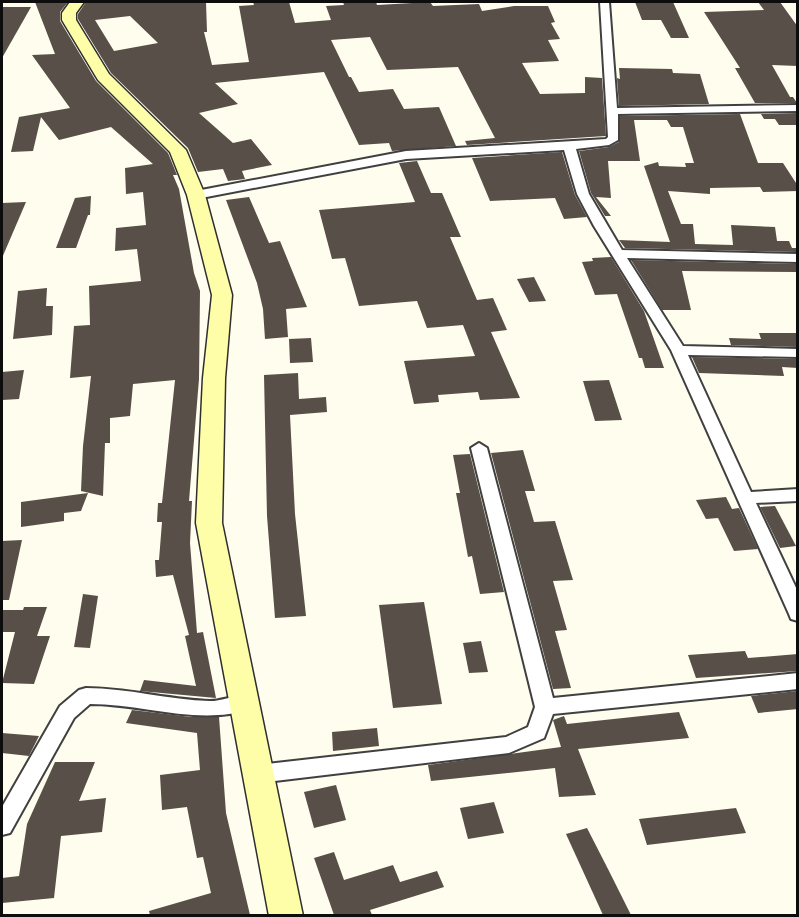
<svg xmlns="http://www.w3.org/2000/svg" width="799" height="917" font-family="Spectral,serif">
  <rect width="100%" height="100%" fill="#fffded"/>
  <g fill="#574f48" fill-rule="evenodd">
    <polygon points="35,2 68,2 60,12 60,21 96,81 168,153 177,175 173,175 179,189 194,273 200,291 199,379 189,501 192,501 190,543 197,633 203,632 216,698 140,691 144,680 196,686 185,636 189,635 173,575 156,577 155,560 159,560 162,522 157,522 158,503 162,503 175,380 133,384 130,416 110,418 110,443 105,443 103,496 81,491 83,446 91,376 70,378 74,326 90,325 89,286 141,281 137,249 115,251 116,228 146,225 143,192 126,194 125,168 153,164 111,127 59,140 41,117 33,151 11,152 19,117 70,108 32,55 55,54"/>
    <path d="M86,2H206L207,32H204L212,65L249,62L239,6L254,5L253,2H289L295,23L331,20L326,6L344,5L343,2H376L377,5L430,2L433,6L479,4L482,11L514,6H548L555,22L551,23L560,39L548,40L559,61L522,63L540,94L585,93V77L602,78L606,136L467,145L465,141L495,138L458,67L387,70L370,37L331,40L349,77H351L359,92L393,89L404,109L439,107L456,146L392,151L389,143L359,145L324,72L215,83L238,104L199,113L233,143L251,139L272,165L242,171L245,179L228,181L223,169L198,172L188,148L111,73L78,19V14ZM130,16L158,43L114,51L95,20Z"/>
    <polygon points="635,2 673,2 689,38 671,38 661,20 642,20"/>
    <polygon points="758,2 780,2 798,27 798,66 772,65 790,97 793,97 797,103 755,103 735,68 740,68 704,12 764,10"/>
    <polygon points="2,7 31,7 2,58"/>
    <polygon points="619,68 672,69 673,73 700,74 709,104 619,106 617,78 620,79"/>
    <polygon points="798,113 798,125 779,125 775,119 764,119 761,114"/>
    <polygon points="740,114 758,163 783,163 798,186 798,191 763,192 760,187 710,188 710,194 668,191 681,224 693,224 695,244 733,245 731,225 775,227 777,241 789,241 792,248 798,248 798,252 625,248 619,240 670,242 644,166 658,162 659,166 686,167 685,163 694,163 683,127 671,127 667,120 634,120 640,161 608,161 611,198 596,197 611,216 605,216 591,193 579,151 609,147 619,142 620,116"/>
    <polygon points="562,152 575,195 587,217 564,219 555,198 490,201 472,158"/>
    <polygon points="417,161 431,193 442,193 461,237 450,237 477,300 493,298 507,330 491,332 520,398 480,400 478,392 438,395 439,402 414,404 404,361 475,356 463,325 427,328 417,301 359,306 345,258 332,259 319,210 415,202 399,163"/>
    <polygon points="91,196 90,215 88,215 76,248 56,248 75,198"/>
    <polygon points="249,197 269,243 280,241 307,307 286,309 288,337 265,339 263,309 257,283 226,200"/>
    <polygon points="26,202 2,258 2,203"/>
    <polygon points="611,257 644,311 664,368 645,368 642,358 639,358 617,294 595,295 582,262 593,261 592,258"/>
    <polygon points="631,260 798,264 798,272 682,271 691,310 662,310"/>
    <polygon points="534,277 546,301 529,302 517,279"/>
    <polygon points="47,288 46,306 53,306 52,335 13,339 18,291"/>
    <polygon points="759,333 798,333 798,347 731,345 729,338 761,339"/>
    <polygon points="311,338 313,362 290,363 289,339"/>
    <polygon points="692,357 798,359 798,368 782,367 784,376 699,373"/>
    <polygon points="24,370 19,399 2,400 2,372"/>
    <polygon points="298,373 299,399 326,397 327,412 290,415 295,514 306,616 275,618 267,516 264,375"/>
    <polygon points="609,380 622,420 595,421 583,381"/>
    <polygon points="523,450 535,491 525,491 534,522 555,521 573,580 553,581 567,630 555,631 571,688 553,689 491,453"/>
    <polygon points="470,454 504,592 480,594 472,556 468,557 456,493 460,493 453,455"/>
    <polygon points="88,493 81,511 64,513 64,521 21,527 21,502"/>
    <polygon points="726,497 732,509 739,508 758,549 734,551 718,518 706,519 696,500"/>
    <polygon points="775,506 796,546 780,548 760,507"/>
    <polygon points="22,540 9,600 2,600 2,541"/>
    <polygon points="83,594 98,596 90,648 74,647"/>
    <polygon points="424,602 442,704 393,708 379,605"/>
    <polygon points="24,607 47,607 37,636 50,636 34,684 2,683 15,632 2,632 2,610 23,610"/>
    <polygon points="481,641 488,672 469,673 463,643"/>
    <polygon points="745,651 748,658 798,654 798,671 696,678 688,655"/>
    <polygon points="798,691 798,709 758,713 751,696"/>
    <polygon points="132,710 191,717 219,717 226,813 250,915 150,915 149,911 211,893 203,857 197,858 187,807 162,810 160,775 200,770 197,733 126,723"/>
    <polygon points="679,712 689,738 578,749 596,795 559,797 555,768 431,781 428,765 561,747 553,720 564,716 567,724"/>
    <polygon points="377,728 379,746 333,751 332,732"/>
    <polygon points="2,733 39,736 29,756 2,753"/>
    <polygon points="55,762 95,762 79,801 106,798 102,832 61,836 54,898 2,903 2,878 19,876 27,824"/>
    <polygon points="336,785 346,820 314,828 304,792"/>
    <polygon points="494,802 504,833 468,839 460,808"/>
    <polygon points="736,808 746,833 647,845 639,819"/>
    <polygon points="587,828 609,871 631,915 603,915 566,834"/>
    <polygon points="334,852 344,880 393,865 400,882 437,871 444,887 370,910 372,915 334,915 314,858"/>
  </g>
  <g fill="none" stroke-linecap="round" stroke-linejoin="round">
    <g stroke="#404040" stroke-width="4">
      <g id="street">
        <polygon points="600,2 609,2 617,108 798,105 798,111 618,114 618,140 609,145 576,149 589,194 622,250 798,254 798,262 627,258 683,346 798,349 798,357 688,355 751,492 798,489 798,501 756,503 798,592 798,621 791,619 789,614 671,350 594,226 577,194 564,150 406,159 196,199 190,195 196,191 406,151 606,139 608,137"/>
        <polygon points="479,443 487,448 553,698 798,673 798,689 553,714 544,738 509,753 258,783 250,780 247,774 250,768 258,765 506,737 528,727 535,707 471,448"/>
        <path d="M86,688C128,688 169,700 210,701C224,701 237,693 251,697L254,703L251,709C199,726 144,704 90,704L74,718L10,833L2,835V807L60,706L79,690Z"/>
      </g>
    </g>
    <g stroke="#2f2f2f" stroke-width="3">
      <polygon id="secondary" points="70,2 84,2 76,13 76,20 109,74 186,150 205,195 232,295 225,378 222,523 303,916 269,916 196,523 203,378 212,295 187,195 170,152 98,80 62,20 62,13"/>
    </g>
    <use href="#street" fill="#fff" fill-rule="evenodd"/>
    <use href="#secondary" fill="#fffea8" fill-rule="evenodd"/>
  </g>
  <rect width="799" height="917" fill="none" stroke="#0d0d0d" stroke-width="6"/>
</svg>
